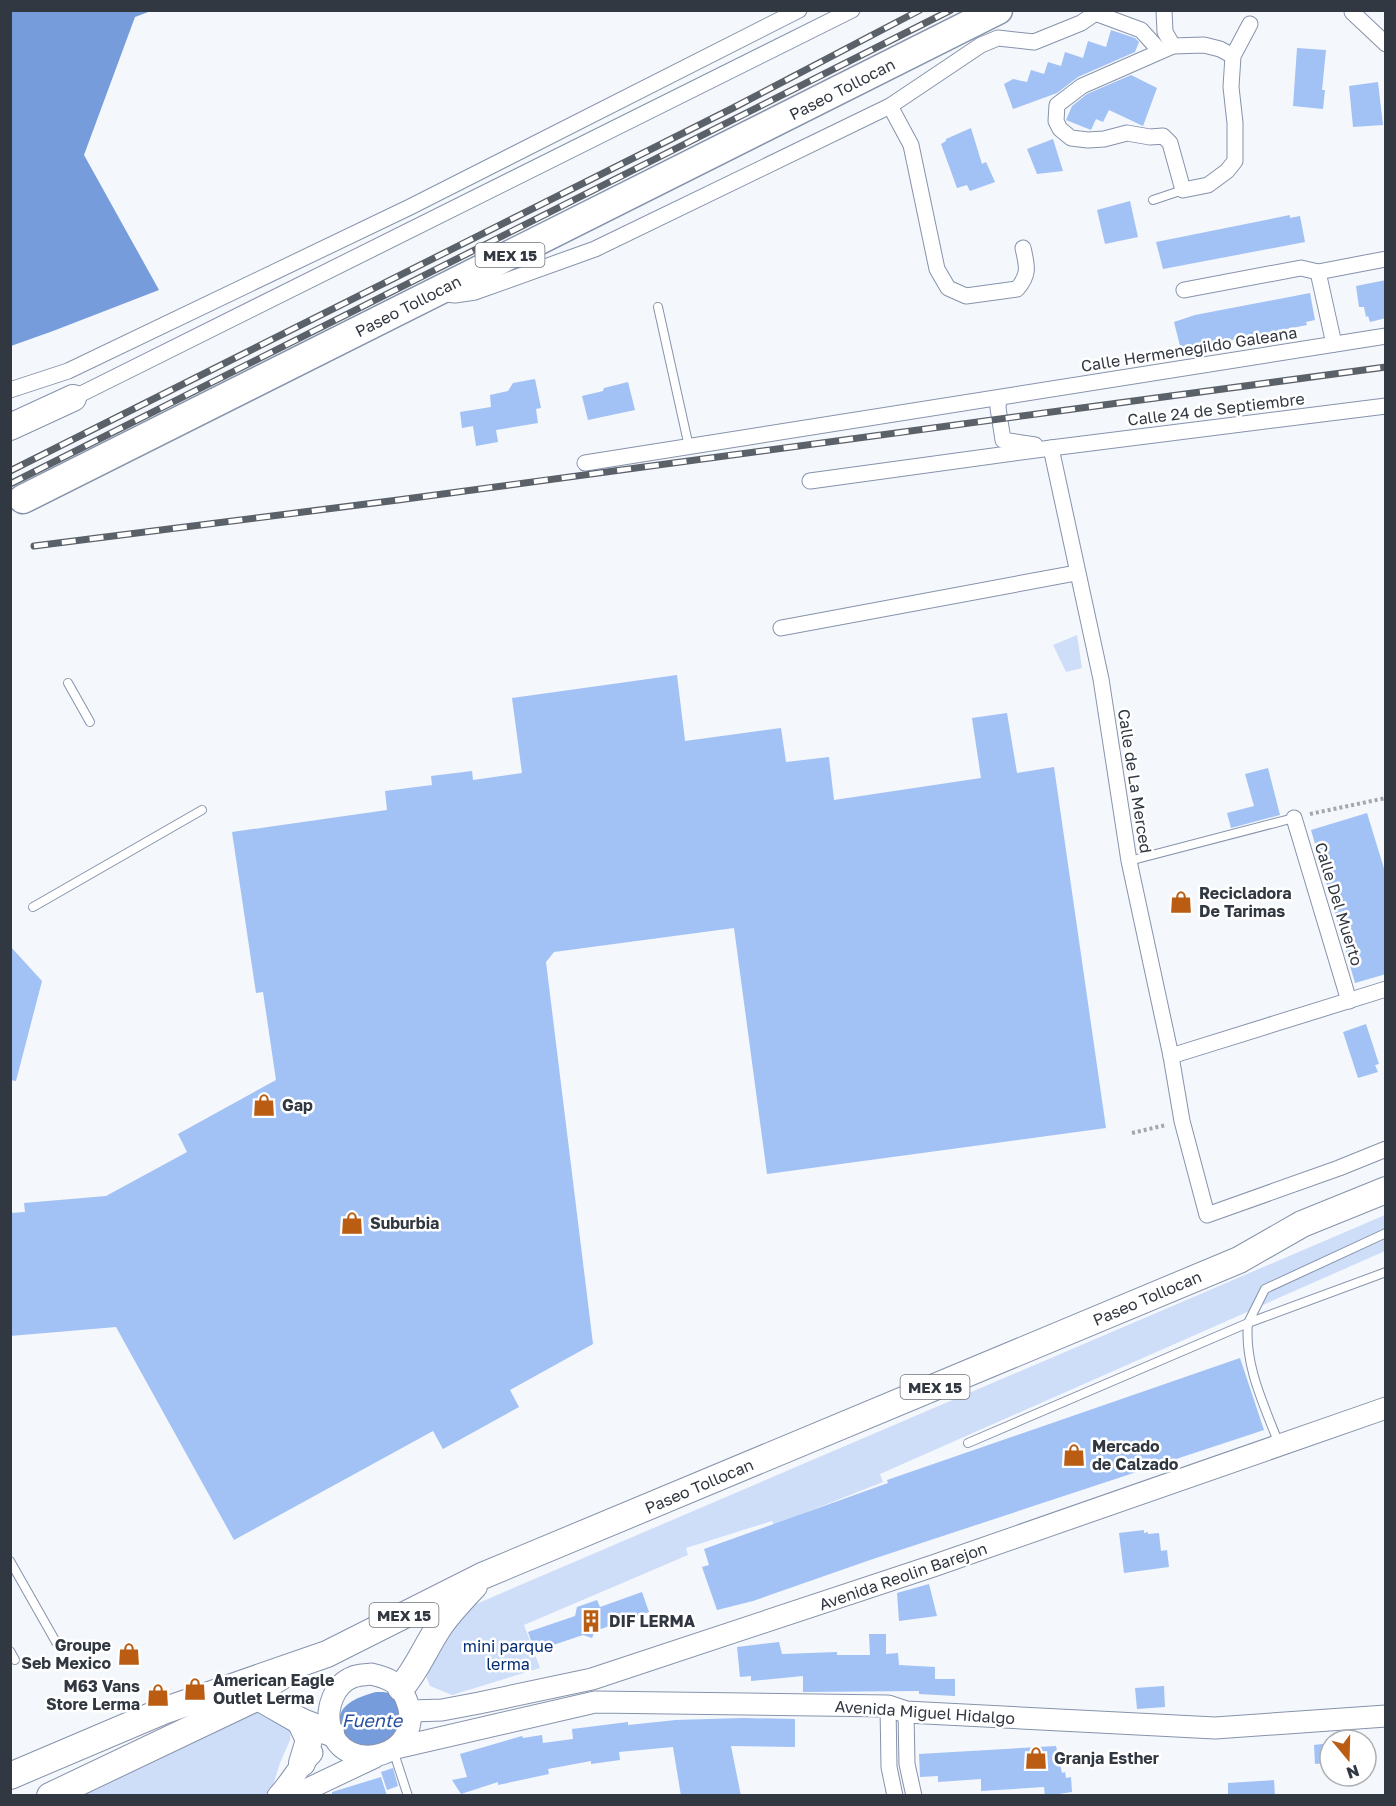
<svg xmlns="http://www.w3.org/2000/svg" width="1396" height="1806" font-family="'Golos Text',sans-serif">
  <rect width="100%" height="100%" fill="#f4f7fc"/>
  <g fill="#cedef9">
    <polygon points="1077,635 1082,668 1066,672 1053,645"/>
    <polygon points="1385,1215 1385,1251 880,1474 883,1482 774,1525 772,1521 686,1548 688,1555 524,1625 540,1668 452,1695 430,1686 423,1668 455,1613"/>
    <polygon points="260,1707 291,1723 290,1740 280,1763 270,1795 82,1796 137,1764"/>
  </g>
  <g fill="#779cdb">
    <polygon points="10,11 151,11 135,17 84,155 159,290 53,331 11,346"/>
    <path d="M376,1692C395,1691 397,1697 407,1712L395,1738L370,1747L347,1742C345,1736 341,1730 340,1724C336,1704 361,1696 376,1692Z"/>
  </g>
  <g fill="#a2c1f5">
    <polygon points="1111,30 1135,38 1139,42 1135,52 1078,77 1057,93 1013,109 1004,84 1013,79 1027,82 1031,70 1044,74 1048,62 1061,66 1065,52 1083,58 1088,41 1106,47"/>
    <polygon points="1297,48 1326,50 1322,90 1325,90 1323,109 1293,106"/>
    <polygon points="1131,75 1157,88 1143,126 1109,110 1103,122 1096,119 1091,130 1066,120 1072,106 1087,94"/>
    <polygon points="1378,82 1383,125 1353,127 1349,86"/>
    <polygon points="971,128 982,164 986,162 995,182 970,191 967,185 957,188 941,144 946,141 946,139"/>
    <polygon points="1053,139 1063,171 1037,174 1027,149"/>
    <polygon points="1130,201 1138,237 1105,244 1097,210"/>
    <polygon points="1290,215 1290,218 1300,216 1305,242 1163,269 1156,242"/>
    <polygon points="1386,280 1386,318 1370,322 1368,316 1366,317 1364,307 1359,307 1356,286"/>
    <polygon points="1310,293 1315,320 1306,322 1307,325 1181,350 1174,322 1195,315"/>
    <polygon points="535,379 541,408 536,409 538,423 496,430 498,442 476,446 473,426 462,428 460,412 491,407 490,395 508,391 513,383"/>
    <polygon points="628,382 635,410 588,420 582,396 603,391 604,388"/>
    <polygon points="677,675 685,741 781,728 786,762 829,757 834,800 981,778 972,718 1007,713 1017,773 1054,767 1106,1128 767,1174 734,928 554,952 546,962 593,1344 510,1390 519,1407 443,1449 433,1431 234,1540 116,1327 10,1336 10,1213 25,1212 24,1203 106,1196 187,1152 178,1134 276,1080 263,992 256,993 232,832 387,810 385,791 432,785 431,776 472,771 473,780 522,773 512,698"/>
    <polygon points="1268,768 1280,815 1231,828 1227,813 1254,806 1245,774"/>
    <polygon points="1367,813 1386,875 1386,974 1355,983 1311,830"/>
    <polygon points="10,946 42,981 16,1081 10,1080"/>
    <polygon points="1366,1024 1379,1064 1375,1065 1378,1072 1358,1078 1343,1032"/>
    <polygon points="1240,1358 1264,1430 870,1560 753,1601 717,1610 702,1567 709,1565 704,1549 888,1483 887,1480"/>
    <polygon points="1144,1530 1144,1533 1148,1532 1148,1534 1159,1533 1161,1551 1167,1550 1169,1567 1124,1573 1119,1533"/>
    <polygon points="929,1584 937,1616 899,1621 897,1593"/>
    <polygon points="642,1592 649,1612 595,1631 592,1638 583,1635 553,1645 552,1649 546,1648 535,1652 528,1632 575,1616 577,1607 597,1600 600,1607"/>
    <polygon points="869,1634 886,1634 886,1654 898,1653 899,1665 935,1667 935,1679 955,1679 955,1696 919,1694 919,1691 803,1692 803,1676 751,1681 751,1676 740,1677 737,1647 779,1642 782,1654 837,1652 837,1655 870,1655"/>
    <polygon points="1164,1686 1165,1707 1137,1709 1135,1688"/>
    <polygon points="743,1718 795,1719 795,1747 731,1746 741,1796 681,1796 673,1747 619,1752 620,1760 591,1764 591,1761 548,1769 549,1774 498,1785 498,1782 461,1794 452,1780 467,1777 460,1754 522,1736 523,1738 542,1735 543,1743 573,1739 572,1729 628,1722 628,1725 676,1720"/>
    <polygon points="1330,1743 1330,1763 1315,1764 1314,1745"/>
    <polygon points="1056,1746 1062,1773 1065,1772 1066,1778 1071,1777 1072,1792 1045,1796 1044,1787 981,1791 981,1779 938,1782 938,1776 920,1777 919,1754"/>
    <polygon points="393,1768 398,1786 387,1790 381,1772"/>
    <polygon points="381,1777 387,1796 332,1796 332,1792"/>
    <polygon points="1274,1780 1275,1796 1228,1796 1228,1783"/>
  </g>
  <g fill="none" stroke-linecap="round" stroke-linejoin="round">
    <g stroke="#8693ab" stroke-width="10">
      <g id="service">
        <polyline points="1153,200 1183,190"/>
        <polyline points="658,307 689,447"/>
        <polyline points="68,683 90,722"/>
        <polyline points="1129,861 1294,818"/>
        <polyline points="33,907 202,810"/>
        <polyline points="968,1443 1248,1323 1265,1289 1386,1233"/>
        <path d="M1279,1444C1264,1405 1244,1365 1248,1323L1386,1272"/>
        <polyline points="10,1561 56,1642"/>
        <polyline points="10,1651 15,1660"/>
        <polyline points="393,1750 408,1796"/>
      </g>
    </g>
    <g stroke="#8693ab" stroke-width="17">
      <g id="minor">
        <polyline points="1164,10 1165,32 1173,46"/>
        <polyline points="1352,12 1386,44"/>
        <polyline points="1095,13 1141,30 1160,51"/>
        <polyline points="1233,56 1220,49 1204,45 1173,46 1082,86 1057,105 1056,121 1060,129 1071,138 1088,140 1104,139 1127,133 1150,137 1163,136 1170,143 1183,190 1208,185 1227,171 1235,161 1235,123 1231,87 1233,56 1250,24"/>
        <path d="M890,106L911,145L937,269L948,288L966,296L1017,289C1030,274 1027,266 1023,248"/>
        <polyline points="1318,272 1334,344"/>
        <polyline points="1184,290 1301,268 1318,272 1386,259"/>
        <polyline points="445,294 455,295 475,292 595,249 890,106 981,45 998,38 1034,42 1081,23 1100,10"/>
        <polyline points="10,390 68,371 410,207 799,10"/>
        <polyline points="73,398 852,10"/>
        <polyline points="999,398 998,408 1003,440 1035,445"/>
        <polyline points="1051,448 1101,679 1129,861 1171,1056 1182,1121 1207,1215 1339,1168 1386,1149"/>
        <polyline points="585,463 1386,336"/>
        <polyline points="810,481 1051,448 1386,406"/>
        <polyline points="781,628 1076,573"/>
        <polyline points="1294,818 1349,1001"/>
        <polyline points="1171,1056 1386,989"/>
        <polyline points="258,1697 294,1675"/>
        <polyline points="888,1706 889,1767 895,1796"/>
        <polyline points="906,1712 907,1764 914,1796"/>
      </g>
    </g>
    <g stroke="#8693ab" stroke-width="23">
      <g id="secondary">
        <path d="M371,1674C388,1678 399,1682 406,1699C430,1756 342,1780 330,1726C326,1708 334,1684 353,1677C358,1675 365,1675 371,1674Z"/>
        <polyline points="411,1711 442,1710 479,1703 592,1679 933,1566 1386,1408"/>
        <polyline points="396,1748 595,1702 888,1706 906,1712 1215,1728 1386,1716"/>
        <path d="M278,1796C291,1782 299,1766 312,1753"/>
        <polyline points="293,1796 375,1757"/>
      </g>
    </g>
    <g stroke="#8693ab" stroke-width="28">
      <g id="trunk">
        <polyline points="10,427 73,398"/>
        <path d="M401,1688C418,1668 425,1648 439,1627C449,1612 462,1599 474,1586"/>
        <polyline points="300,1721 309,1740 302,1763"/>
        <polyline points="10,1776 163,1711 327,1654 482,1576 1239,1260 1302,1224 1386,1190"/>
        <polyline points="50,1796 258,1697 300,1721 331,1733"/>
      </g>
    </g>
    <g stroke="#8693ab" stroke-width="31">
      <polyline id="motorway" points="23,499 998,10"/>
    </g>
    <g stroke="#a3a7ae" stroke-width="4" stroke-dasharray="3 3" stroke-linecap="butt">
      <polyline points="1310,814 1386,798"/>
      <polyline points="1132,1133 1166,1125"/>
    </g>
    <use href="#service" stroke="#fff" stroke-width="8"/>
    <use href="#minor" stroke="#fff" stroke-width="15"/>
    <use href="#secondary" stroke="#fff" stroke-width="21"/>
    <use href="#trunk" stroke="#fff" stroke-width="26"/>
    <use href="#motorway" stroke="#fff" stroke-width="28"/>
    <g stroke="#5b6169" stroke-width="7">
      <g id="rail">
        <polyline points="10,471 733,108 920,10"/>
        <polyline points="10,484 951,10"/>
        <polyline points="34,546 398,500 1386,367"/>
      </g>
    </g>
    <use href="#rail" stroke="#fff" stroke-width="4.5" stroke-dasharray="14" stroke-linecap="butt"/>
  </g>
  <defs>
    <g id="shop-bare" transform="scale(1.8)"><path d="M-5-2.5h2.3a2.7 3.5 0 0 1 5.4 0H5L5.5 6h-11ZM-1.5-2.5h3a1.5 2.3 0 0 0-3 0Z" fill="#ba5c12" stroke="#fff" stroke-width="2.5" paint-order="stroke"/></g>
    <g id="building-bare" transform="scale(1.8)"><path d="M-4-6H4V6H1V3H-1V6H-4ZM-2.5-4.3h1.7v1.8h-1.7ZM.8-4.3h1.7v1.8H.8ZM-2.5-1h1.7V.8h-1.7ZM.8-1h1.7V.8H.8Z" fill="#ba5c12" stroke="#fff" stroke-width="2.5" paint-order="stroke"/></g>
  </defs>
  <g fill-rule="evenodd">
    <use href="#shop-bare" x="1181" y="902"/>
    <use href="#shop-bare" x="264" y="1105"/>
    <use href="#shop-bare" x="352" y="1223"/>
    <use href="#shop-bare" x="1074" y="1455"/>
    <use href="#building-bare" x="591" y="1621"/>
    <use href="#shop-bare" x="129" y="1654"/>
    <use href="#shop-bare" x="195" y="1689"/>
    <use href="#shop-bare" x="158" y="1695"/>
    <use href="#shop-bare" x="1036" y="1758"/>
  </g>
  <g text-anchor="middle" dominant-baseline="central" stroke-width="5" stroke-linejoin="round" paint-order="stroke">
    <g fill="#fff" stroke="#70747a" stroke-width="1.5">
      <rect x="475.5" y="243" width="69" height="24" rx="4.5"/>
      <rect x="900.5" y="1375" width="69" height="24" rx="4.5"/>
      <rect x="369.5" y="1603" width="69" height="24" rx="4.5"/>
    </g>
    <g font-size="15" font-weight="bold" fill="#323841">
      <text x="510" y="255">MEX 15</text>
      <text x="935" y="1387">MEX 15</text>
      <text x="404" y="1615">MEX 15</text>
    </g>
    <g font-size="16" fill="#323841" stroke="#fff">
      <text transform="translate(842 89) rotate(-27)">Paseo Tollocan</text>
      <text transform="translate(408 306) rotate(-27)">Paseo Tollocan</text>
      <text transform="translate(1189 349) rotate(-9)">Calle Hermenegildo Galeana</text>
      <text transform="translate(1216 409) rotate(-7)">Calle 24 de Septiembre</text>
      <text transform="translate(1135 781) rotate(81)">Calle de La Merced</text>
      <text transform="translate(1339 904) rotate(73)">Calle Del Muerto</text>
      <text transform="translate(1147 1298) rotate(-23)">Paseo Tollocan</text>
      <text transform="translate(699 1486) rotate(-23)">Paseo Tollocan</text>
      <text transform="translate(903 1576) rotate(-19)">Avenida Reolin Barejon</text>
      <text transform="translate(925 1712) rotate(4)">Avenida Miguel Hidalgo</text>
    </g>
    <g font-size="16" font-weight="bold" fill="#323841" stroke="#fff" text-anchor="start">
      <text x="1199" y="893">Recicladora<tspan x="1199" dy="18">De Tarimas</tspan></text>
      <text x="282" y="1105">Gap</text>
      <text x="370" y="1223">Suburbia</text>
      <text x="1092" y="1446">Mercado<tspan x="1092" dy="18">de Calzado</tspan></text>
      <text x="609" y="1621">DIF LERMA</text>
      <text x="111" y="1645" text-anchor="end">Groupe<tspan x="111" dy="18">Seb Mexico</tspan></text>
      <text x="213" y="1680">American Eagle<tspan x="213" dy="18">Outlet Lerma</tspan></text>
      <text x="140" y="1686" text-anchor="end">M63 Vans<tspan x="140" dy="18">Store Lerma</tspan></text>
      <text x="1054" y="1758">Granja Esther</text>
    </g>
    <g font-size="16" fill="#022b74" stroke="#fff">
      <text x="508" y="1646">mini parque<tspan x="508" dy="18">lerma</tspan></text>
    </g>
    <g font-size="18" font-style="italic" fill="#27519e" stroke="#fff">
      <text x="372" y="1720">Fuente</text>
    </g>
  </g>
  <rect width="1396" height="1806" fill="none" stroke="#323841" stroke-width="24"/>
  <g transform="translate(1348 1758) rotate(161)"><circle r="28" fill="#ffffff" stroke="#adafb3" stroke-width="1.5"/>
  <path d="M0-4.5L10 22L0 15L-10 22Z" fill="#ba5c12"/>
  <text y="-9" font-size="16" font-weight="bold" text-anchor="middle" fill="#323841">N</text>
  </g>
</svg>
